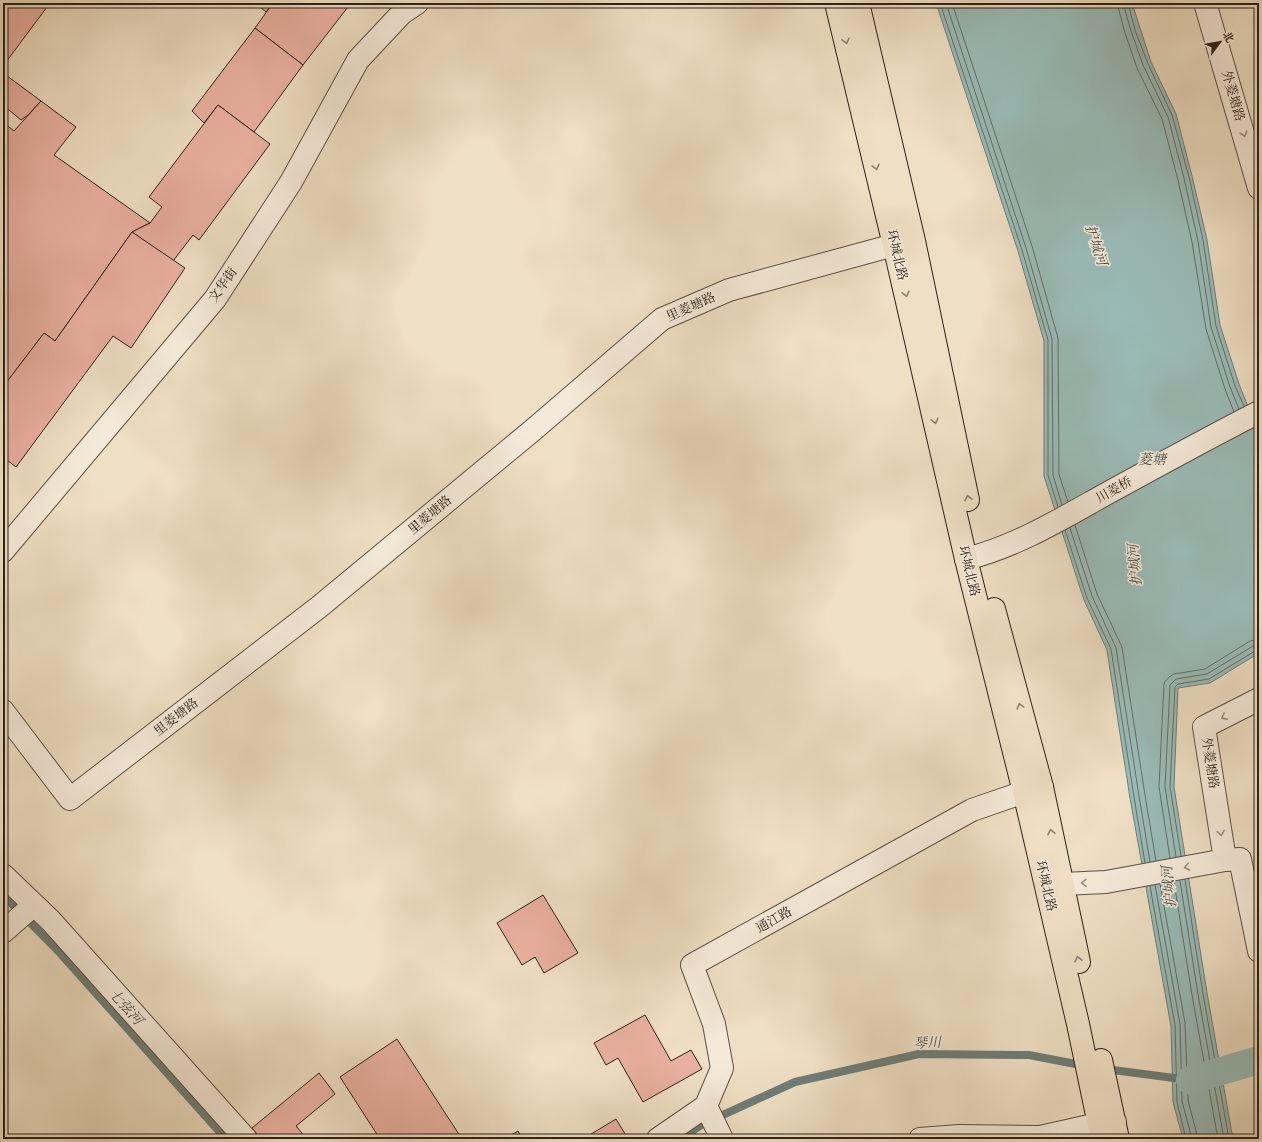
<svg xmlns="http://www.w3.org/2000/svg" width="1262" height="1142" font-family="'IM FELL Double Pica','Noto Serif SC',serif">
  <rect width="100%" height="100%" fill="#efdfc4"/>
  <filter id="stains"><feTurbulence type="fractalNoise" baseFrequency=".005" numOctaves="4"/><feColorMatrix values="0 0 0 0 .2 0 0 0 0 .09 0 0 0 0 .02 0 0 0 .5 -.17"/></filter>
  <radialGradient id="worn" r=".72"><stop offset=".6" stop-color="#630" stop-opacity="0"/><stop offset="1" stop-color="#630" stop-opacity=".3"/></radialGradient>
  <polygon fill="#9abcb8" stroke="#6e7e79" points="936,3 1132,3 1151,62 1176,114 1192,176 1207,240 1220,325 1239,384 1259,434 1259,653 1210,683 1178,688 1174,787 1207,993 1233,1139 1183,1139 1173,1102 1171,1026 1130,798 1107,650 1084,600 1044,476 1044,341 1018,251"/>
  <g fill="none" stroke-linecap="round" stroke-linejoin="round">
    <g stroke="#636f69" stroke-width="1">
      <polyline points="940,3 1022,250 1048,340 1048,475 1058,507"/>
      <polyline points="946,3 1026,248 1052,339 1053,475 1062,505"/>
      <polyline points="952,3 1032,246 1058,338 1059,474 1068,502"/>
      <polyline points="1117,3 1125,33 1137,68 1162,119 1178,180 1192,242 1206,329 1225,389 1234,412"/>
      <polyline points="1123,3 1131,31 1143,65 1168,117 1184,178 1198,241 1211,327 1230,387 1239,409"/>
      <polyline points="1128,3 1135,30 1148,64 1172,115 1189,177 1203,240 1216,326 1235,386 1244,406"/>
      <polyline points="1075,525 1097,594 1122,647 1145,795 1156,861"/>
      <polyline points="1070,528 1092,596 1116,648 1139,796 1150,862"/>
      <polyline points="1065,530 1087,598 1111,649 1134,797 1145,863"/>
      <polyline points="1181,856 1170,787 1175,687 1178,684 1209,679 1255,651 1259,650"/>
      <polyline points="1176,857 1165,787 1170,685 1176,679 1207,674 1253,646 1259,645"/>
      <polyline points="1170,858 1159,787 1164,683 1169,677 1174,674 1205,669 1250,641 1259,639"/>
      <polyline points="1185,880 1203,994 1229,1139"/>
      <polyline points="1180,881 1198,994 1224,1139"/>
      <polyline points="1174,882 1192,995 1218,1139"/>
      <polyline points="1160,884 1185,1023 1188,1100 1198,1139"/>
      <polyline points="1155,885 1180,1024 1182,1101 1192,1139"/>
      <polyline points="1150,886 1175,1025 1177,1102 1186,1139"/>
    </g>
    <g stroke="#6e7e79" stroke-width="8">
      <polyline points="3,895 60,953 226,1139"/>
      <polyline points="1105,1069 1182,1079"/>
      <polyline points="680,1139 703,1124 795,1082 919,1054 1029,1055 1086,1066"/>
    </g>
    <polyline stroke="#9abcb8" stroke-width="28" points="1190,1080 1259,1060"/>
  </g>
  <g fill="#eab0a0" stroke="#2c221a">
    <polygon points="3,3 50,3 3,66"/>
    <polygon points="255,3 273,3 266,12"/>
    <polygon points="273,3 351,3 303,65 255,28"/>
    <polygon points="255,28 303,65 254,132 218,105 204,123 192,111"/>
    <polygon points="3,73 41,101 28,115 21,120 3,105"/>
    <polygon points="41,101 76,127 54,155 150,223 132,232 55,341 44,333 3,387 3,124 4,123 14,131"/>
    <polygon points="218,105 270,144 199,240 193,235 173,261 132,232 150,223 162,207 149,197"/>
    <polygon points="132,232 185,268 131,348 113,336 16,467 3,457 3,387 44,333 55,341"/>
    <polygon points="543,895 578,953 544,973 535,957 522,965 497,923"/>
    <polygon points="645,1015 671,1061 691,1050 702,1069 643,1102 618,1058 606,1065 594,1043"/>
    <polygon points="397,1039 462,1139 380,1139 340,1077"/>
    <polygon points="319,1073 335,1094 296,1126 307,1139 261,1139 252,1128"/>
    <polygon points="616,1119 627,1137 625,1139 583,1139"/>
    <polygon points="518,1131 522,1139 504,1139"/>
  </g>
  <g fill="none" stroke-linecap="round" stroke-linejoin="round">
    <g stroke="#5d5144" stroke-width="24">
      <g id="minor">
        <polyline points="1205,3 1259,188"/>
        <polyline points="3,551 215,299 291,182 358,60 402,13 417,3"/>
        <path d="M966,559C1017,546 1061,519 1106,494C1157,466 1208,438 1259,412"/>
        <polyline points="3,711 70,799 319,607 533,430 662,319 729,290 894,245 913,241"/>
        <polyline points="1225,860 1204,727 1259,699"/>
        <polyline points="3,875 51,921 246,1139"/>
        <polyline points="1063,884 1106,882 1225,860 1240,859 1259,951"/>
        <polyline points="3,932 34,905"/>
        <polyline points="706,1106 722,1139"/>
        <polyline points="658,1139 706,1106 722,1068 714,1024 692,965 972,810 1024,792 1042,787"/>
        <polyline points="920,1139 959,1136 1040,1137 1098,1124 1115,1122"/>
      </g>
    </g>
    <g stroke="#2c221a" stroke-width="24">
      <g id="major">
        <polyline points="836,3 894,245 966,559 1024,792 1078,1024 1102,1139"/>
        <polyline points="858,3 914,241 968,500"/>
        <polyline points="994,609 1042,787 1079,962"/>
        <polyline points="1101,1060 1118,1139"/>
      </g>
    </g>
    <use href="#minor" stroke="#f5ead9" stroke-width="22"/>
    <use href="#major" stroke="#efdfc4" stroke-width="22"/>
  </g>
  <defs><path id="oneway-chevron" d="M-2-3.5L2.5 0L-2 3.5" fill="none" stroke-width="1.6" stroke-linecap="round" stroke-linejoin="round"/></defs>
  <g stroke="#8e806f">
    <use href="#oneway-chevron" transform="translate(846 41) rotate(77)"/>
    <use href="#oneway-chevron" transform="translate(876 167) rotate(77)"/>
    <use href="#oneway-chevron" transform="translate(906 294) rotate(77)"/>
    <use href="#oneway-chevron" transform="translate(935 421) rotate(77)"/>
    <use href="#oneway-chevron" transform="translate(968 498) rotate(-102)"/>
    <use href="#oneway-chevron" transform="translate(1020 706) rotate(-105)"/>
    <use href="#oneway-chevron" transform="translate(1051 832) rotate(-102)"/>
    <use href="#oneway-chevron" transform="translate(1078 959) rotate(-102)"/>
  </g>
  <g stroke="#9b9083">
    <use href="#oneway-chevron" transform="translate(1244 134) rotate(74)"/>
    <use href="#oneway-chevron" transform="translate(1224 717) rotate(153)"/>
    <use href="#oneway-chevron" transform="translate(1221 833) rotate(81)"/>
    <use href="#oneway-chevron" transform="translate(1187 867) rotate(169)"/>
    <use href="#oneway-chevron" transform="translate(1084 883) rotate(177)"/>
  </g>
  <g text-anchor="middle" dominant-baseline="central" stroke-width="3" stroke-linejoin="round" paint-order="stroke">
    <g font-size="13" fill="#2c221a" stroke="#f5ead9">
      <text transform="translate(1233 96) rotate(74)">外菱塘路</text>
      <text transform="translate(897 255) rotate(77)">环城北路</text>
      <text transform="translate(223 285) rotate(-55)">文华街</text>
      <text transform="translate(691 307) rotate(-24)">里菱塘路</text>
      <text transform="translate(1114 490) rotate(-29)">川菱桥</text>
      <text transform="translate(430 515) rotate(-40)">里菱塘路</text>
      <text transform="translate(969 571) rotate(76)">环城北路</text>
      <text transform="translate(176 717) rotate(-38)">里菱塘路</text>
      <text transform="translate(1210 763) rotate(81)">外菱塘路</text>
      <text transform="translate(1046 886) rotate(77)">环城北路</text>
      <text transform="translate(774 920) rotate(-29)">通江路</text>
    </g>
    <g font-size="14" font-style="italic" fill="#4d5049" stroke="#f5ead9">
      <text transform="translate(1096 245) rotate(72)">护城河</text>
      <text x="1152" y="459">菱塘</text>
      <text transform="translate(1135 565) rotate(-95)">护城河</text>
      <text transform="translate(1169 887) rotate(-96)">护城河</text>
      <text transform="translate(126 1007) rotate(48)">七弦河</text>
      <text transform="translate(927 1043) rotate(-3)">琴川</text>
    </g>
  </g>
  <rect width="1262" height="1142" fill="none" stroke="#efdfc4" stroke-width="16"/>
  <rect x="4" y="4" width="1254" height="1134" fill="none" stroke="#2c221a" stroke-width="2"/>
  <rect x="8" y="8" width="1246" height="1126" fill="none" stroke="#2c221a"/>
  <g transform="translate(1220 42) rotate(58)" stroke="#f5ead9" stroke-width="3" paint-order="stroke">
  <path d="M0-3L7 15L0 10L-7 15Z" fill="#2c221a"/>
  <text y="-6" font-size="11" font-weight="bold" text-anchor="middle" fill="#2c221a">北</text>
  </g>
  <rect width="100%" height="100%" filter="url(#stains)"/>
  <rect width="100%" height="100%" fill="url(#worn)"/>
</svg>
